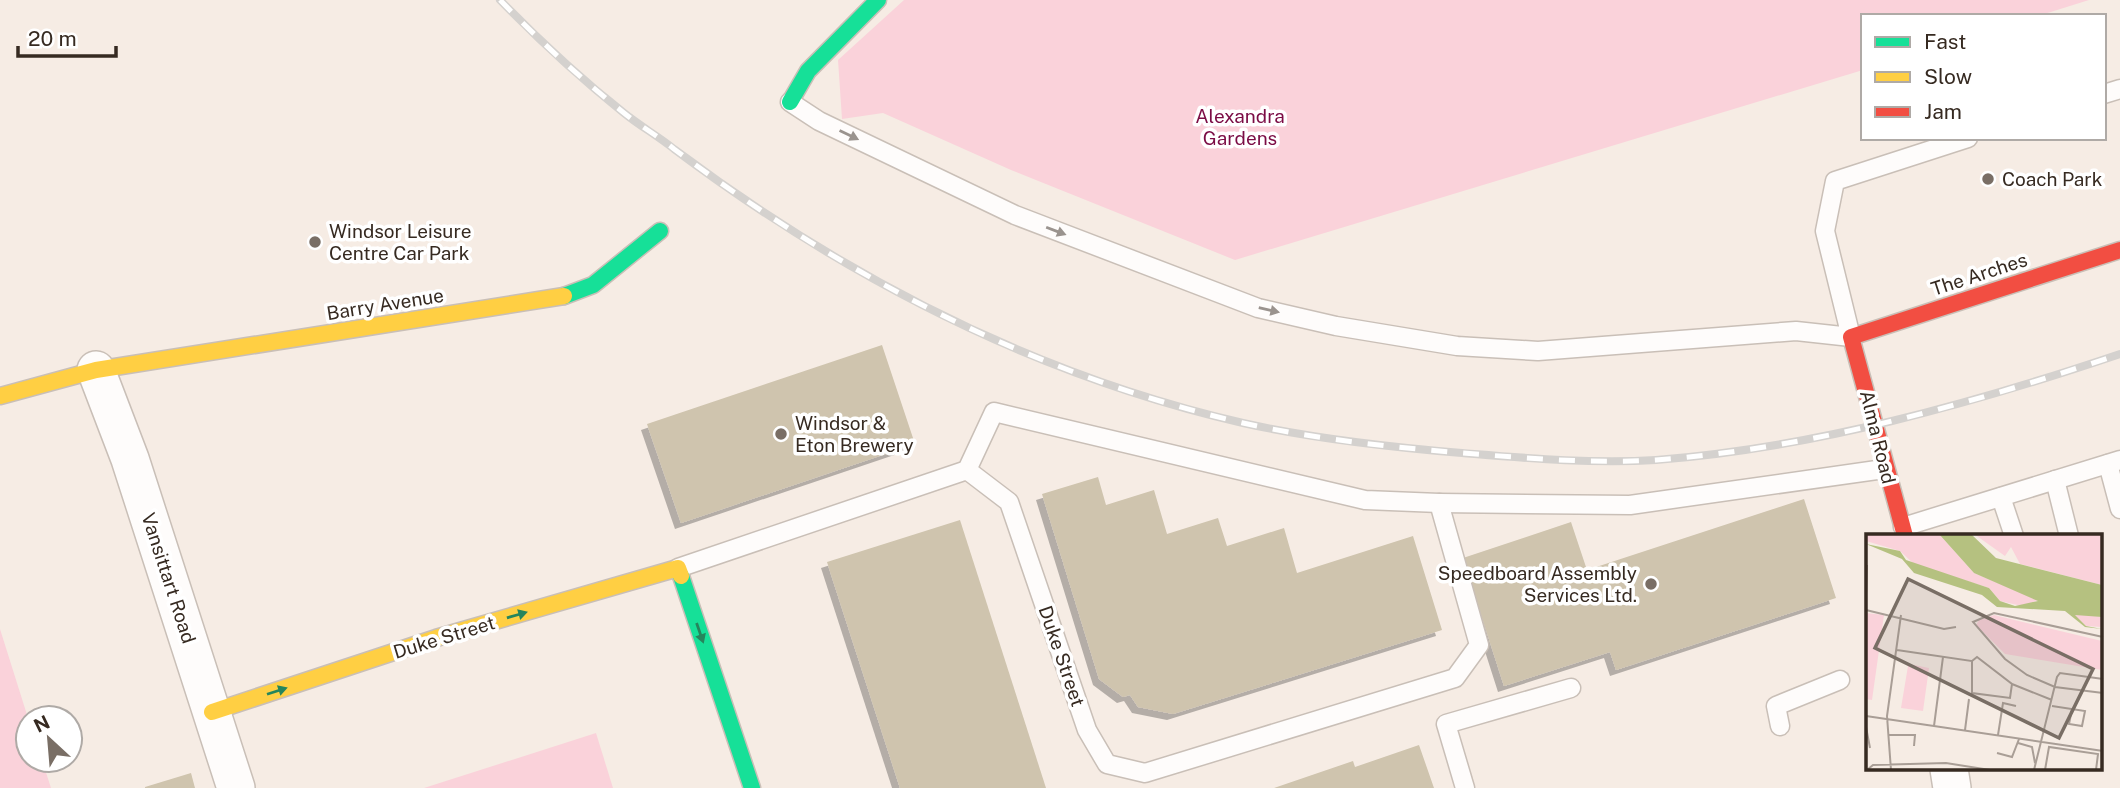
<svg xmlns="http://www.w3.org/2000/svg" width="2120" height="788" font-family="'Public Sans',sans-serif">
  <defs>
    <filter id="shadow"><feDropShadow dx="-6" dy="6" stdDeviation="0" flood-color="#0004"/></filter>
  </defs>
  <rect width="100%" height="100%" fill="#f6ece4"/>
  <g fill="#fad2da">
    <polygon points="904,0 2089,0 2038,16 1863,16 1863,70 1235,260 1011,170 883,113 842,119 838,60"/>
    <polygon points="0,629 28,718 28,760 42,760 51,788 0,788"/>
    <polygon points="596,733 613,788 424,788"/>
  </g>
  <g fill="#cfc4ae" filter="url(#shadow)">
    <polygon points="882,345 915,444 681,523 647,424"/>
    <polygon points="1098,477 1106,505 1154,490 1167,534 1218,518 1227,546 1284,528 1297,573 1413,536 1442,630 1173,714 1138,707 1130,695 1123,697 1099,679 1042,494"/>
    <polygon points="1804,499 1836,598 1616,670 1610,652 1504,686 1463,558 1571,522 1587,570"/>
    <polygon points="960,520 1046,788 900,788 827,562"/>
    <polygon points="1419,745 1434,788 1274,788 1353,761 1355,767"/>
    <polygon points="191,773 195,788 145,788 145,787"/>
  </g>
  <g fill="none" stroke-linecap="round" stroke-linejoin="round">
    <g stroke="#c9bfb7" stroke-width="21">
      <g id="lane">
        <polyline points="2104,94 2120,89"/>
        <polyline points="790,102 819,121 1015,215 1258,308 1336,326 1457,346 1538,351 1796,331 1851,337 1825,231 1835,181 1968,138"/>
        <polyline points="2108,464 2120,509"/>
        <polyline points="2055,480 2069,536"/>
        <polyline points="2001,497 2014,536"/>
        <polyline points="1439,503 1630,505 1884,469"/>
        <polyline points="1903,527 2120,460"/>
        <polyline points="678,568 967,470 1009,502 1087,730 1107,764 1145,773 1455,678 1479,645 1439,503 1365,500 994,412 967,470"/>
        <polyline points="1780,726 1776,706 1840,680"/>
        <polyline points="1465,788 1446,724 1571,688"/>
      </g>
    </g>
    <g stroke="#c9bfb7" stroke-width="40">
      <g id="street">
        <polyline points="96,370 130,459 236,788"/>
        <polyline points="1949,769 1952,788"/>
      </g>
    </g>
    <g stroke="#c9bfb7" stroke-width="19">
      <g id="fast">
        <polyline points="790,102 808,71 878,0"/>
        <polyline points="564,296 593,285 660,231"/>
        <polyline points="681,576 752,788"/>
      </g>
    </g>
    <g stroke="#c9bfb7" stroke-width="19">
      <g id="slow">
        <polyline points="0,396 96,370 564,296"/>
        <polyline points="212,712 436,638 678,568 681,576"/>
      </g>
    </g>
    <g stroke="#c9bfb7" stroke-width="19">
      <polyline id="jam" points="1905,536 1851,337 2120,250"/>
    </g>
    <use href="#lane" stroke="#fefcfb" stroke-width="18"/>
    <use href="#street" stroke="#fefcfb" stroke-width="37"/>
    <use href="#fast" stroke="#16e098" stroke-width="16"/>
    <use href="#slow" stroke="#ffcf43" stroke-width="16"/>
    <use href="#jam" stroke="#f24e42" stroke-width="16"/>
    <g stroke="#d4d1ce" stroke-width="8">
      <path id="rail" d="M500,0C539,40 580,78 624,113C640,126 658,136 674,149C845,277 1034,375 1243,423C1315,439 1389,447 1462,453C1525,458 1592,464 1656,460C1813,448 1971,404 2120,354"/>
    </g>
    <use href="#rail" stroke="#fff" stroke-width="5" stroke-dasharray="16" stroke-linecap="butt"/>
  </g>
  <defs><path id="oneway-solid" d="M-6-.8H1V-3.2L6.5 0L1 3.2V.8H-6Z" transform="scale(1.75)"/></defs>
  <g fill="#9a938e">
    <use href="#oneway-solid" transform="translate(849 135) rotate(26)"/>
    <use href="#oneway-solid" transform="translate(1056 231) rotate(21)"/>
    <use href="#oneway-solid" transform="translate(1269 310) rotate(13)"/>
  </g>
  <g fill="#26855c">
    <use href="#oneway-solid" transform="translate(517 615) rotate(-16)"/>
    <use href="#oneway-solid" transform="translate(700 633) rotate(71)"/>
    <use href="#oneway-solid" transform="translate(277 691) rotate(-18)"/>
  </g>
  <g fill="#796e65" stroke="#fff" stroke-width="2.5">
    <circle cx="1988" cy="179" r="7"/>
    <circle cx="315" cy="242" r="7"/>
    <circle cx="781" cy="434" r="7"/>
    <circle cx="1651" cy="584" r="7"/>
  </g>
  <g text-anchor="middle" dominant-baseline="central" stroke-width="7" stroke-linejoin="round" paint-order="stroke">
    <g font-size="19" fill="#7b0c45" stroke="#fff">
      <text x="1240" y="116">Alexandra<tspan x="1240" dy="22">Gardens</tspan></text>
    </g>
    <g font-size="19" fill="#362a21" stroke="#fff" text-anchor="start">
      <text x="2002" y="179">Coach Park</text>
      <text x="329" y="231">Windsor Leisure<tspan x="329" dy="22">Centre Car Park</tspan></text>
      <text x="795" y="423">Windsor &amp;<tspan x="795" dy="22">Eton Brewery</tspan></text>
      <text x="1637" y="573" text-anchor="end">Speedboard Assembly<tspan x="1637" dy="22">Services Ltd.</tspan></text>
    </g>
    <g font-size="19" fill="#362a21" stroke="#fff">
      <text transform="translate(1979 274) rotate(-18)">The Arches</text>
      <text transform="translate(385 304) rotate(-9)">Barry Avenue</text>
      <text transform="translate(1878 437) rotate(76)">Alma Road</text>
      <text transform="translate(169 578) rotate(72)">Vansittart Road</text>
      <text transform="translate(444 637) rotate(-17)">Duke Street</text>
      <text transform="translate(1062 656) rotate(71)">Duke Street</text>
    </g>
  </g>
  <g transform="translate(1866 534)">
    <rect width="236" height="236" fill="#f6ece4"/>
    <path d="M0,0H73L108,39L173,66L156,72L134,67L123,54L48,30L34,17L0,7ZM108,0H236V51L154,30L145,13L139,22ZM0,79L18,81L6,166L0,165ZM212,79L236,83V93L220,92L208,81ZM128,81L236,107V136L139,120L110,91L113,86ZM38,129L63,134L57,177L35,174L42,132Z" fill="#fad2da"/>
    <path d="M73,0H105L130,24L236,51V83L209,81L220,92L236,95L219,93L199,77L131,73L116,61L48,39L36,25L0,10L34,17L40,26L123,54L134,67L149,72L172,67L108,39Z" fill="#b5c180"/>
    <path fill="none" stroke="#a99e96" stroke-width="2" d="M0,60L1,31M0,76L78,95L90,93M237,103L128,79L107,88L139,125L161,141L189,153L237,159M31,116L106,127V159L144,164L146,150L111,123L106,127M146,150L186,166M186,172L219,177L216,192L203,190L206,175M0,182L237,217M68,192L77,123M0,193L4,214M99,196L103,165M22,201H49L48,212M132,201L137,169L150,172M152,209L166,213L169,229M131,219L146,223L153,205M1,236L7,231L80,229L124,236M25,236L21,182L35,81M168,236L191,143L194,139L237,145M179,236L183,213L232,220L230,236"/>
    <path fill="#796e65" fill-opacity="0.15" stroke="#796e65" stroke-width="3.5" d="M42,45L227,135L193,204L9,114Z"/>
    <rect width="236" height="236" fill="none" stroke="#362a21" stroke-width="3.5"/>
  </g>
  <rect x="1861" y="14" width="245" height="126" fill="#ffffff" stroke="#afaaa6" stroke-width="2"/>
  <rect x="1875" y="37" width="35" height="10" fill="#16e098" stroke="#afaaa6" stroke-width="2"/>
  <text x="1924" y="49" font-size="21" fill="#362a21">Fast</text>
  <rect x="1875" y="72" width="35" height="10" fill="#ffcf43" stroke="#afaaa6" stroke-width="2"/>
  <text x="1924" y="84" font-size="21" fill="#362a21">Slow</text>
  <rect x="1875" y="107" width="35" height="10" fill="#f24e42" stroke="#afaaa6" stroke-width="2"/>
  <text x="1924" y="119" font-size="21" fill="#362a21">Jam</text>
  <g transform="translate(49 739) rotate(334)"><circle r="33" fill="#ffffff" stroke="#afaaa6" stroke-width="2"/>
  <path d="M0-5L12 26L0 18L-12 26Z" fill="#796e65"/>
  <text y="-10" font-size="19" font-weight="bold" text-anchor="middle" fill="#362a21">N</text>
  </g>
  <path d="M18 46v10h98v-10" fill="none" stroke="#362a21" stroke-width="3.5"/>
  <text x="28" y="46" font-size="21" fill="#362a21" stroke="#ffffff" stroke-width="5" paint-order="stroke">20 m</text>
</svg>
